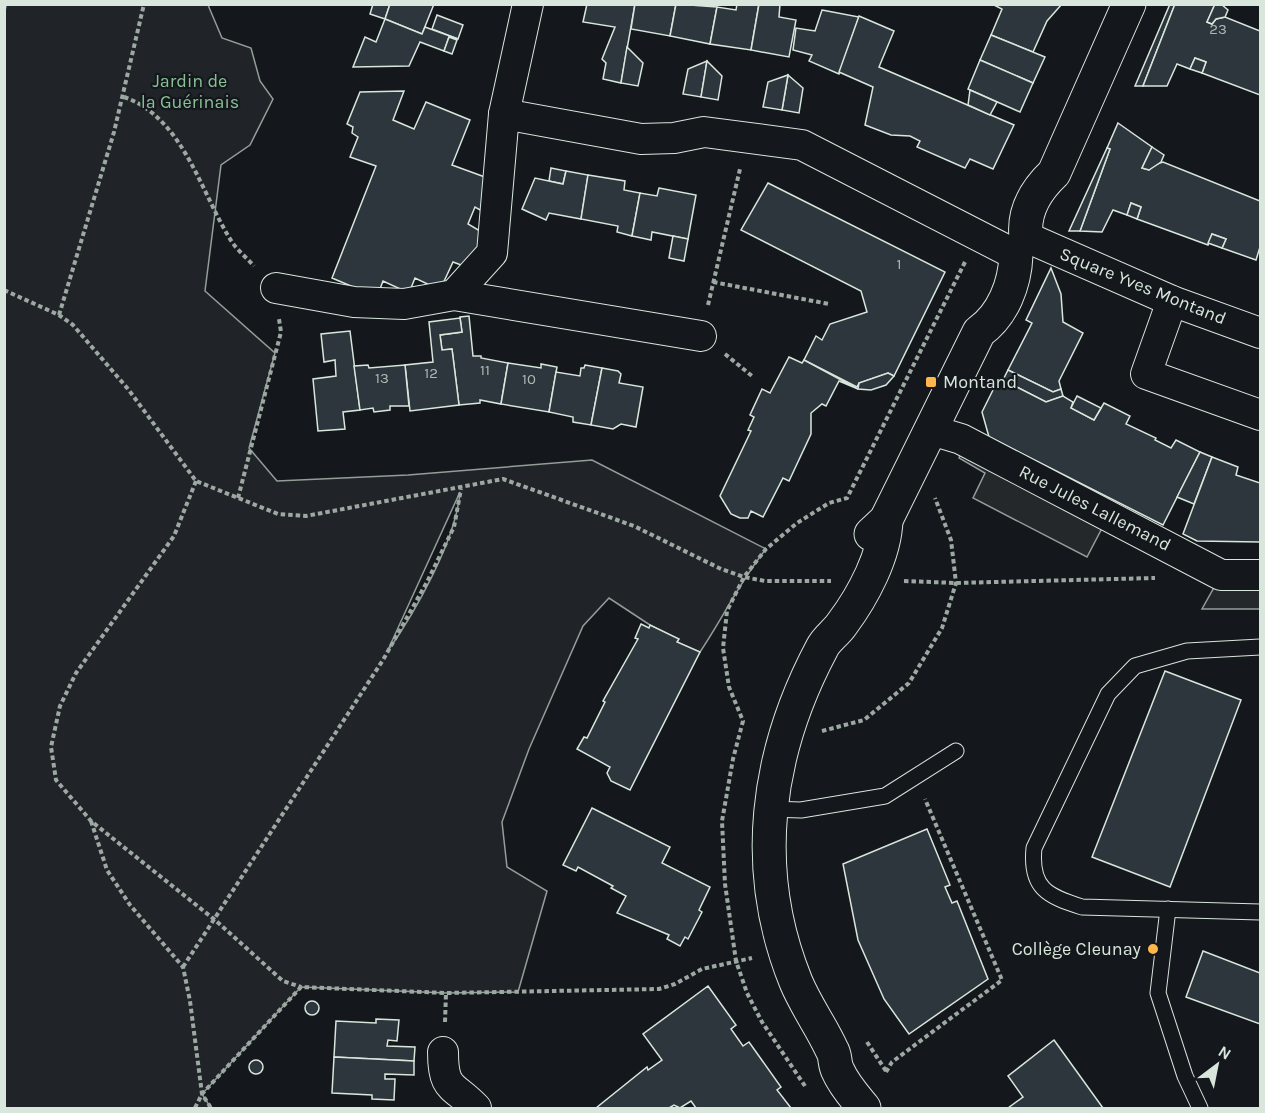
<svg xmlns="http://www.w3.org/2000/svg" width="1265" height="1113" font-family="Karla,sans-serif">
  <rect width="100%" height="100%" fill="#14181c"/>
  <path fill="#202428" stroke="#939e99" stroke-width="1.5" fill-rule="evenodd" d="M5,5H208L222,38L251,48L260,81L273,99L250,145L221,165L205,291L275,353L249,448L277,481L408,475L592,460L766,549C740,581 723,618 700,652L677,642L678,639L650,625L609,598L583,626L529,749L502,822L507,867L547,891L518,992L446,993L301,987L202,1094L211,1108H5ZM460,492C456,540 415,613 387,652Z"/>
  <g fill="#24282b" stroke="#939e99" stroke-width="1.5">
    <polygon points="969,433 1112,509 1087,557 973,498 985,473 959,458"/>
    <polygon points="1221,575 1260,575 1260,609 1202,609"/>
  </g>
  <g fill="#2c363c" stroke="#d8e6dc" stroke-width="1.5">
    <polygon points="373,4 390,4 385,19 370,14"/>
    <polygon points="390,4 434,4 422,34 385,19"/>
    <polygon points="587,4 635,4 621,83 603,79 606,63 602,59 615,27 583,22"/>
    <polygon points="635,4 676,4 670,36 631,29"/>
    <polygon points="676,4 717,7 710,44 670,36"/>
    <polygon points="737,4 759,4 751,50 710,44 717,7 736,10"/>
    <polygon points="759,4 780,4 779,17 796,20 789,57 751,50"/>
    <polygon points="992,4 1062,4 1047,21 1033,52 991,35 1002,9"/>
    <polygon points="1170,4 1175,4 1143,86 1135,86"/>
    <polygon points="1175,4 1215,4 1207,22 1212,24 1216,19 1225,17 1260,31 1260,95 1202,73 1206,62 1195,58 1190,69 1177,64 1167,86 1143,86"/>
    <polygon points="1215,4 1221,4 1228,10 1225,17 1216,19 1212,24 1207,22"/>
    <polygon points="822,10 859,17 839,74 809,61 812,55 793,50 796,28 815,31"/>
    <polygon points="437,15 463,25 458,39 432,29"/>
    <polygon points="859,16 894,31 879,67 1014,125 993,169 970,159 965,168 917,147 920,141 910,136 891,135 865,125 873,87 839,72"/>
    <polygon points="385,19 422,34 425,27 458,39 449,37 444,51 420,42 409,66 353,67 365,37 376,42"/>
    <polygon points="991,35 1045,57 1033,83 980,60"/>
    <polygon points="449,37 457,40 452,54 444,51"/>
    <polygon points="627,47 643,63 638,86 621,83"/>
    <polygon points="1195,58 1206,62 1202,73 1190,69"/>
    <polygon points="980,60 1033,83 1020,112 968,89"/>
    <polygon points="707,61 701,97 683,94 688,69"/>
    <polygon points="707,61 722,76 718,100 701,97"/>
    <polygon points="788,75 803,88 799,113 782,110"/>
    <polygon points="788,75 782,110 763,107 768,82"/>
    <polygon points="970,90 997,102 990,115 968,105"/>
    <polygon points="404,91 393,120 414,129 426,102 470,120 452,165 493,180 480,210 475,207 468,224 480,231 482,242 472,269 453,262 440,290 415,278 409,293 383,281 377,297 332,278 376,166 350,157 358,137 352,133 353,127 347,124 360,92"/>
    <polygon points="1118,123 1152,147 1142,168 1149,170 1154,165 1163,162 1260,201 1260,247 1256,260 1222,248 1226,239 1212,234 1208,245 1137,219 1141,207 1131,203 1127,215 1113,210 1102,232 1080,231 1110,149 1107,148"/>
    <polygon points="1152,147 1164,155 1161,162 1149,170 1142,168"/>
    <polygon points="1107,148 1110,149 1080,231 1069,231"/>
    <polygon points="551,168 566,171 563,184 549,181"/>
    <polygon points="566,171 588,175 581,219 549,213 546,220 522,209 535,178 563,184"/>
    <polygon points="588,175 625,181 624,190 640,193 632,236 617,232 618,226 581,219"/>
    <polygon points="768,183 945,272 894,376 888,373 859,383 857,387 804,360 816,336 822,340 830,324 867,312 861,291 741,230"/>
    <polygon points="659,188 696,195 688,239 652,232 651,240 632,236 640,193 657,196"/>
    <polygon points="1131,203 1141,207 1137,219 1127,215"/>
    <polygon points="1212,234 1226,239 1222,248 1208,243"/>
    <polygon points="673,236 688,239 684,261 669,258"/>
    <polygon points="1051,268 1061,294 1063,322 1083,333 1059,381 1061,389 1053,392 1008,370 1032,323 1026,320"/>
    <polygon points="469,316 473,356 481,356 481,358 508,363 501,404 480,400 480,403 459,405 452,349 442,350 440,335 462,332 460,317"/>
    <polygon points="460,318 462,332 440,335 442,350 452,349 459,405 410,411 405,365 433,362 429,322"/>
    <polygon points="350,331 360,410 343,412 345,429 318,431 313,379 336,376 335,360 324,362 321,334"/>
    <polygon points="789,357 802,363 804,360 858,389 839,381 826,406 822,404 811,413 811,434 789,481 783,478 763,517 751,511 748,518 740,518 731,514 720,496 751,431 748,430 754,417 750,415 762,389 770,393"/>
    <polygon points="508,363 541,368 541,364 557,367 549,412 501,404"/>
    <polygon points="368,365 369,368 405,365 409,406 390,406 390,410 374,412 373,408 360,410 354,366"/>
    <polygon points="585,365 602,368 591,425 573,422 573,417 549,412 556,372 580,376 581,368 584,368"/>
    <polygon points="602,368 618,371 621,374 619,383 643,387 636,427 621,424 613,429 591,425"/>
    <polygon points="1008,370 1053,392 1061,389 1063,396 1046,402 1003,380"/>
    <polygon points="888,373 894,376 886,385 871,390 858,389 859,383"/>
    <polygon points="999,378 1046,402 1063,396 1073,402 1071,408 1094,420 1104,403 1130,416 1126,424 1156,438 1155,440 1171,448 1176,440 1200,452 1163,525 989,437 982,412"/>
    <polygon points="1077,396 1101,408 1094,420 1071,408"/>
    <polygon points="1200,452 1212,457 1194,504 1177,497"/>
    <polygon points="1212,457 1238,467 1236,475 1260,483 1260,542 1197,541 1183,534"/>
    <polygon points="641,624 649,628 650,625 679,639 677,642 700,652 630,790 611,781 607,773 610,767 577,749 584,737 587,738 605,702 603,701 638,639 635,638"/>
    <polygon points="1165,671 1241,700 1170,887 1092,857"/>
    <polygon points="592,808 670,847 662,863 710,887 699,910 702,912 688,939 685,937 680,946 667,939 669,935 617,913 626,896 611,888 613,886 578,867 576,871 563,865"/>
    <polygon points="927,829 950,885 945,887 952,903 957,901 988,979 909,1034 884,999 858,940 843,864"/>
    <polygon points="1203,951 1260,973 1260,1024 1186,997"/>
    <polygon points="708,986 736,1025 731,1029 743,1046 749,1042 781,1087 777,1090 791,1108 696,1108 691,1101 680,1108 674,1105 669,1108 596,1108 647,1067 648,1070 662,1060 643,1034"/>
    <circle cx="312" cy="1008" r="7"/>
    <polygon points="376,1019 399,1020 397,1041 388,1040 387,1046 415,1047 414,1061 334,1057 336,1021 376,1023"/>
    <polygon points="1054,1040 1103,1108 1008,1108 1023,1097 1008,1076"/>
    <polygon points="334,1057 414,1061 414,1075 385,1074 385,1079 395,1079 394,1100 372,1099 372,1095 332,1093"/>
    <circle cx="256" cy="1067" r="7"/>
  </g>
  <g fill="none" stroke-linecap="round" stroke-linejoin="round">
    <g stroke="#d8e6dc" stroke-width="17">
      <g id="lane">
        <path d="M1260,647L1187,651L1135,666L1108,694L1034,848C1030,888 1047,896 1082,907L1260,912"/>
        <polyline points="769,809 801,810 885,796 956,751"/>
        <polyline points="1168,909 1158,993 1185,1076 1200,1108"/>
      </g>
    </g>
    <g stroke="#d8e6dc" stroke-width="32">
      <g id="street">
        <polyline points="504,114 641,139 674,138 704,132 802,145 1016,255"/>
        <polyline points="1026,237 1172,301 1260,333"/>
        <polyline points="276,288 354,302 404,304 454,295 492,253 504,114 528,4"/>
        <polyline points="454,295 701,336"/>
        <polyline points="1172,301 1146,374 1260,415"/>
        <polyline points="931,430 961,439 1221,575 1260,575"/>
        <path d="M443,1052C443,1091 453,1084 476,1108"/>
      </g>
    </g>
    <g stroke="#d8e6dc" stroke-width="35">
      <g id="secondary">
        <path d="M1026,237C1023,211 1036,190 1054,173L1129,4"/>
        <path d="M871,534L886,520L979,332C1003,315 1015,284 1016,255"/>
        <path d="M864,1108C855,1097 844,1085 838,1071C834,1064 836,1056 832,1050C821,1026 806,1006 796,982C750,869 766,753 822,648C826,639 836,633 842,624C863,596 885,555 886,520"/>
      </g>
    </g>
    <g stroke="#9da8a2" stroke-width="4" stroke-dasharray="4.5 3" stroke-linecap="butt">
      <polyline points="4,10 5,4"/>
      <path d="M124,97C184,118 201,194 232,242C238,251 247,258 254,266"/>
      <polyline points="713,282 829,304"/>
      <polyline points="4,290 59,315 73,325 128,389 196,481 278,514 306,516 503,479 634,526 721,569 744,577 765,581 831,581"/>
      <polyline points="708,305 740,169"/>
      <polyline points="59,315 114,132 144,4"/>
      <polyline points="725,354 752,376"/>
      <polyline points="196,481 174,536 76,673 60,706 51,747 56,780 91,821 215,920 283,981 301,987"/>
      <polyline points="238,498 281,332 279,319"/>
      <polyline points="904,581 956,583 1155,578"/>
      <polyline points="822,731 864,720 909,683 942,628 956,583 951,540 935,498"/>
      <polyline points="91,821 107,870 130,905 183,967 190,1001 202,1094 211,1108"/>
      <polyline points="183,967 383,660 427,582 454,527 461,489"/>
      <polyline points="445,1022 446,993"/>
      <polyline points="867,1042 886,1071"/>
      <polyline points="886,1072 892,1062 1002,980 925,799"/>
      <polyline points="805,1086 762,1022 747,993 736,961 725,884 722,821 733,759 743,721 729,687 723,648 727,611 744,577 766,549 797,523 829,503 847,498 965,262"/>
      <polyline points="195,1108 202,1094 301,987 446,993 659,989 675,984 702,969 752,958"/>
    </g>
    <use href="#lane" stroke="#14181c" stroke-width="15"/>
    <use href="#street" stroke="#14181c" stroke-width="30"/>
    <use href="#secondary" stroke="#14181c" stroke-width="33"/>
  </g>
  <g fill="#ffb74d" stroke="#14181c" stroke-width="2">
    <rect x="925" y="376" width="12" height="12" rx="3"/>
    <circle cx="1153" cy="949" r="6"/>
  </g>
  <g text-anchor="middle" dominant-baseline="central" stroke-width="4.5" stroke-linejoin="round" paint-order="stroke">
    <g font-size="15" fill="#adbab4">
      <text x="1218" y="29">23</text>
      <text x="899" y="264">1</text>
      <text x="485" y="370">11</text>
      <text x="431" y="373">12</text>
      <text x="382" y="378">13</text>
      <text x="529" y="379">10</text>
    </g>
    <g font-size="18" fill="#8ac095" stroke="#14181c">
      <text x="190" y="81">Jardin de<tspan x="190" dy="21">la Guérinais</tspan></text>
    </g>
    <g font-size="18" fill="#d8e6dc" stroke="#14181c">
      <text transform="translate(1143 286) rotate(22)">Square Yves Montand</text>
      <text transform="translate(1095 508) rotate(27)">Rue Jules Lallemand</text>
    </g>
    <g font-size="18" fill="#d8e6dc" stroke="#14181c" text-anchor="start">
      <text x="943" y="382">Montand</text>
      <text x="1141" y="949" text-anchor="end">Collège Cleunay</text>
    </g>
  </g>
  <rect width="1265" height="1113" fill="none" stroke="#d8e6dc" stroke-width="12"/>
  <g transform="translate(1217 1065) rotate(32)" stroke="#14181c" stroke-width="4.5" paint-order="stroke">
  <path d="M0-4.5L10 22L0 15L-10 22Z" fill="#d8e6dc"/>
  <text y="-9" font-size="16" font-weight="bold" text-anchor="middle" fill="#d8e6dc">N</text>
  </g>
</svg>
